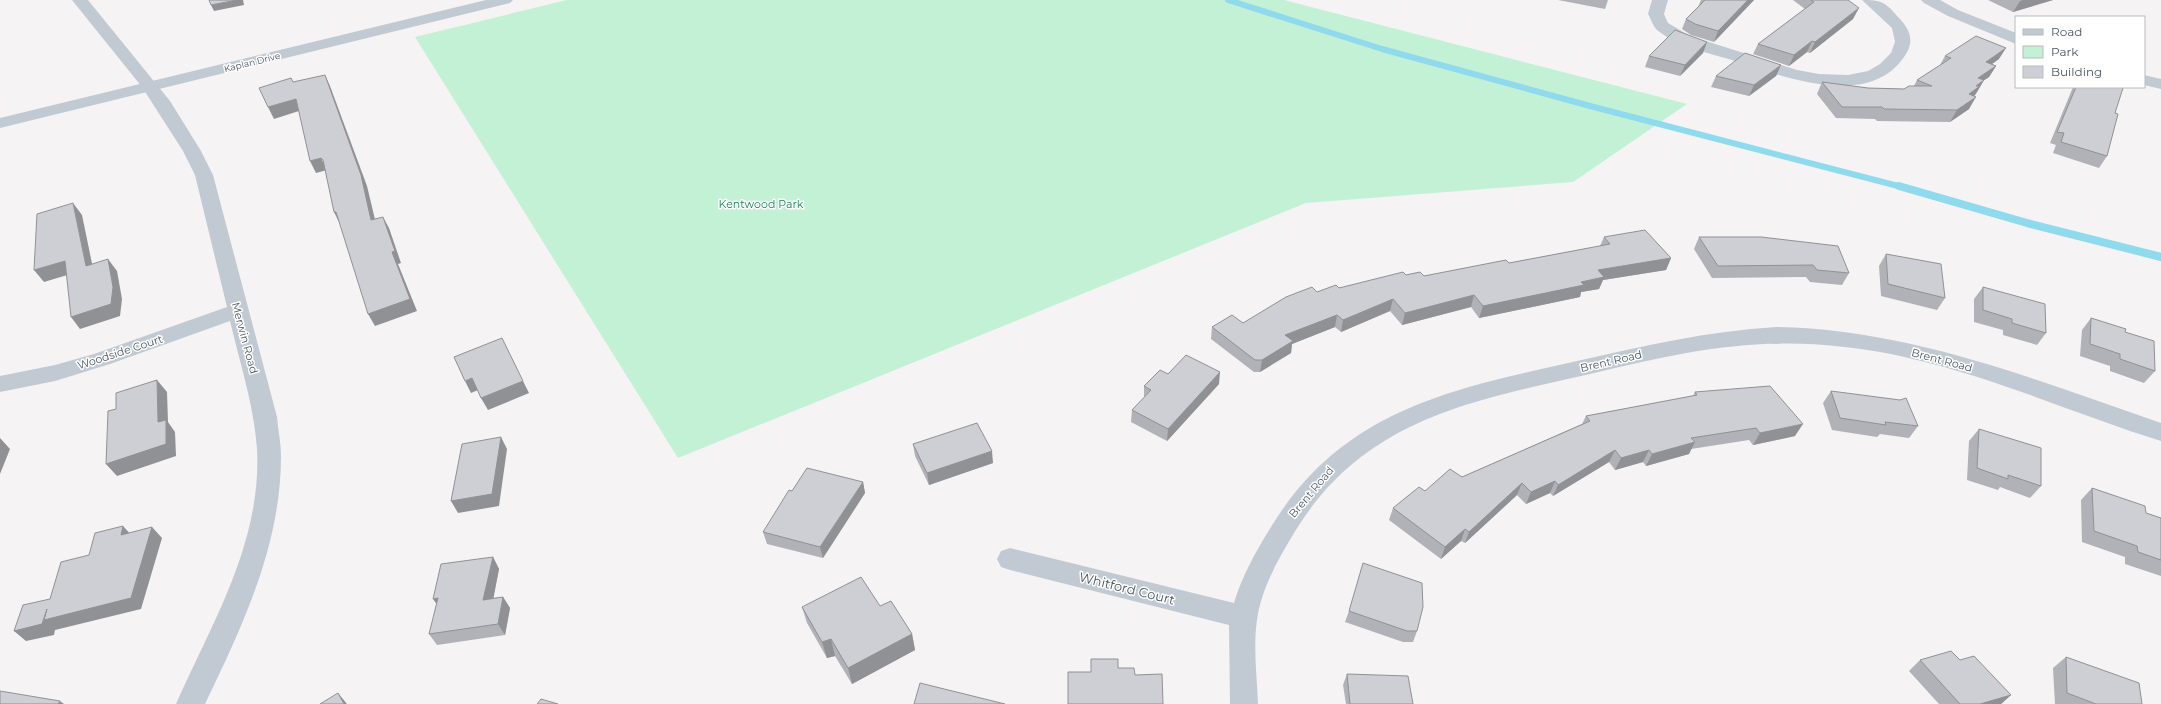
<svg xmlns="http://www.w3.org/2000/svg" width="2161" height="704" font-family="Montserrat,sans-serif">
  <rect width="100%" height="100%" fill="#f5f3f3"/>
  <polygon fill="#c3f1d5" points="567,0 1284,0 1687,104 1573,182 1306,203 678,458 415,37"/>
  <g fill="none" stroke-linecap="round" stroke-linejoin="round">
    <polyline stroke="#90daee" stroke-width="6" points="1228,0 1382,49 1590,106 1902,187"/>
    <polyline stroke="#90daee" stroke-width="8" points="1899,186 2027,223 2161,257"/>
    <g fill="#c1cad2" fill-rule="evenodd">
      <path d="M72,0H88L170,101L201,151L213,175L277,417C278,430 281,443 281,456C281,545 243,625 205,704H176C212,623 262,542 257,449C254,406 240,363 230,321L110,364L55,381L0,392V376L55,365L94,354L227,307L195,175L183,151L142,87Z"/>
      <path d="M1652,0H1668L1664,14L1668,23L1690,36L1797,70L1819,74L1848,75L1868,71L1880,64L1891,53L1895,42L1892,28L1862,0C1882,0 1885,2 1898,17C1909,28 1915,40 1906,54C1871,111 1784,77 1735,61C1710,53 1678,47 1657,30C1653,26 1651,19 1648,14Z"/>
      <path d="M1776,327C1910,329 2036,380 2161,423V441C2056,408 1955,359 1845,347C1751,336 1680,353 1590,374C1467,402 1360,420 1291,538C1276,563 1261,591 1257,620C1253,647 1257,677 1258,704H1230L1229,625L1010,570L1001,567L997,559L1001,551L1010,548L1234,603C1242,576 1256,551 1271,527C1343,409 1452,389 1577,361C1643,346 1708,331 1776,327Z"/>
    </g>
    <g fill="#c1cad2" fill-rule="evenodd">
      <polygon points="486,0 513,0 510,3 0,128 0,118"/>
      <polygon points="1921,0 1940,0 1958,10 2016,33 2016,44 1948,16 1924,3"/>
      <polygon points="2144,75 2161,79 2161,89 2144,85"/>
    </g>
  </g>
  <g fill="#b0b2b7">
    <polygon points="1558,0 1608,0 1605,9"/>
    <polygon points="1701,0 1754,0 1714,42 1691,35 1682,29 1686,19 1698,7"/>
    <polygon points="1793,0 1848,0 1853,19 1810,53 1807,52 1789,66 1753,54 1758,44 1805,9"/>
    <polygon points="1988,0 2053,0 2013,12"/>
    <polygon points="1703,53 1680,76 1645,67 1649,56"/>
    <polygon points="1945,56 1999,59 1992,64 1996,66 1989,77 1984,80 1977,92 1974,96 1969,109 1950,122 1877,121 1875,119 1836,118 1817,94 1822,82 1868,88 1904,89 1914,86 1917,80 1940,65"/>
    <polygon points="1781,65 1776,76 1749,96 1711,87 1716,76"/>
    <polygon points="2073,87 2120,87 2107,156 2099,168 2053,153 2056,145 2050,143"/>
    <polygon points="1604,237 1671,258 1666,270 1603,280 1599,289 1581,292 1580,297 1479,318 1471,307 1402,325 1390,311 1341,332 1335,327 1292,344 1291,353 1260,372 1254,372 1211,339 1212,327 1243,323 1317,292 1406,275 1424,276 1509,263 1600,246"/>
    <polygon points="1699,237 1849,273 1842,285 1810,282 1806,277 1712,278 1694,249"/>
    <polygon points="1886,254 1945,298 1937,310 1881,296 1879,266"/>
    <polygon points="1983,287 2046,333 2037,345 2003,335 2003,330 1974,322 1974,299"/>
    <polygon points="2091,318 2125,332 2155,371 2144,383 2110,371 2110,366 2080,356 2082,330"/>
    <polygon points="1168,374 1219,384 1167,441 1131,422 1132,410 1144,398 1144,386"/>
    <polygon points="1831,391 1918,426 1909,438 1880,434 1877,437 1832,430 1823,403"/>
    <polygon points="1695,392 1795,436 1753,445 1749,440 1691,449 1689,454 1646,466 1643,462 1615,470 1609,462 1553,496 1550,493 1526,504 1517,495 1465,543 1461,541 1441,559 1389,520 1393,508 1425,491 1462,477 1582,424 1586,416 1693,396"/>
    <polygon points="1979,429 2041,486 2030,498 2000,487 1998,490 1967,480 1969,441"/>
    <polygon points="913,444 993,463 929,485 915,456"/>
    <polygon points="863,482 865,493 823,558 767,544 763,532 792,491"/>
    <polygon points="2092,488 2146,513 2161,518 2161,576 2125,564 2125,557 2082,542 2081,500"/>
    <polygon points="493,557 499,569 493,598 503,597 510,608 505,635 437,645 429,634"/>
    <polygon points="880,606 912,634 915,650 852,684 835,656 827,658 807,623 802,607"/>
    <polygon points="1349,611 1417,631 1413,642 1403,642 1345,622"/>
    <polygon points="2066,657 2142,704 2055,704 2053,668"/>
    <polygon points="1920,660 1960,660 2011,695 2001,704 1939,704 1909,671"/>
    <polygon points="1347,674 1413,704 1346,704 1343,685"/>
  </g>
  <g fill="#909195">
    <polygon points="237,0 243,0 244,5 214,11 211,5"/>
    <polygon points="1748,0 1754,0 1714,42 1718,31"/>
    <polygon points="2023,0 2053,0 2013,12 2020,1"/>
    <polygon points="1859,8 1853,19 1810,53 1815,42"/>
    <polygon points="1812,41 1807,52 1789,66 1794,55"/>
    <polygon points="1707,42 1703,53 1680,76 1685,65"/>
    <polygon points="2006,48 1999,59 1979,73 1986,62"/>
    <polygon points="1781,65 1776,76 1749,96 1754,85"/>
    <polygon points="1996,66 1989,77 1971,89 1978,78"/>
    <polygon points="325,75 330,86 367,186 378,232 371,220"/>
    <polygon points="1984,80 1977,92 1973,98 1969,94 1976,86"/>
    <polygon points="1976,97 1969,109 1950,122 1957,110"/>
    <polygon points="296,99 302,110 274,119 268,107"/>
    <polygon points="321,158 327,170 316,173 310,161"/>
    <polygon points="73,203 82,215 95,278 86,266"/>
    <polygon points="334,212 336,212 340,224"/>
    <polygon points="383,217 389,228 401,263 398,264 417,311 375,326 368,314 392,252"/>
    <polygon points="1671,258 1666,270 1603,280 1599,289 1581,292 1580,297 1479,318 1483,306 1581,282 1598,270"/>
    <polygon points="108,259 117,271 122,299 120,316 80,329 71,317"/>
    <polygon points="65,261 74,273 44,282 34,270"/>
    <polygon points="1474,295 1471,307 1402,325 1405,313"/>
    <polygon points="1393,299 1390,311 1341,332 1343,320"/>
    <polygon points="1337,315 1335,327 1292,344 1291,353 1260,372 1262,360 1285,335"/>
    <polygon points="1220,372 1219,384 1167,441 1168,429"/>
    <polygon points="472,378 478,390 471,393 465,381"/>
    <polygon points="157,380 167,392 168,422 175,432 176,456 117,476 106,464 158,422"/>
    <polygon points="523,381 529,393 488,410 481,398"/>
    <polygon points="1803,424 1795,436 1753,445 1760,433"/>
    <polygon points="501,437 507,449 499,506 458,513 451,501"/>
    <polygon points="0,438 10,449 0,474"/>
    <polygon points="1695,442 1689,454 1646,466 1652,454"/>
    <polygon points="1615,450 1609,462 1553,496 1558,485"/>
    <polygon points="1649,450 1643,462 1615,470 1621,458"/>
    <polygon points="992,451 993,463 929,485 927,473"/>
    <polygon points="1555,481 1550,493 1526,504 1531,492"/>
    <polygon points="863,482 865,493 823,558 820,547"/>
    <polygon points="1522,483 1517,495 1465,543 1469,532"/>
    <polygon points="123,526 133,537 121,535"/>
    <polygon points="152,527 162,538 141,609 55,630 54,635 26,641 14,631"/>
    <polygon points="1465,529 1461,541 1441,559 1445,547"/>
    <polygon points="493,557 499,569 491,611 483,600"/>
    <polygon points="503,597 510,608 505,635 498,624"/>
    <polygon points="438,598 441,610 433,599"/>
    <polygon points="912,634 915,650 852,684 848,668"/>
    <polygon points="831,639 835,656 827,658 822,642"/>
    <polygon points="338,693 347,704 344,704"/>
    <polygon points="2011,695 2001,704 1980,704"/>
    <polygon points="60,701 64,704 58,704"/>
  </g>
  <g fill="#cdcfd5" stroke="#909195">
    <polygon points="209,0 237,0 211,5"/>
    <polygon points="1705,0 1748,0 1718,31 1695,24 1686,19"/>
    <polygon points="1811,0 1848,0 1859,8 1815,42 1812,41 1794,55 1758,44 1814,2"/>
    <polygon points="1675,30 1707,42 1685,65 1649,56"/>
    <polygon points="1976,36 2006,48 1986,62 1996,66 1978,78 1984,80 1976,86 1980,86 1969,94 1976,97 1957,110 1884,109 1882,107 1842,107 1822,82 1868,88 1904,89 1909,86 1932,86 1917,80 1951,58 1945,56"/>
    <polygon points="1745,53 1781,65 1754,85 1716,76"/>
    <polygon points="325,75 361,175 371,220 383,217 395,251 392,252 410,299 368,314 336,212 334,212 323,160 321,158 310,161 296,99 268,107 259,88 291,78 293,82"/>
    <polygon points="2076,87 2120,87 2123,88 2115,113 2118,114 2107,156 2061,142 2064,133 2057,132"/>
    <polygon points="73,203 86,266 108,259 113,287 111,304 71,317 65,261 34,270 37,214"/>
    <polygon points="1645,230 1671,258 1598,270 1604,277 1581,282 1584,285 1483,306 1474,295 1405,313 1393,299 1343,320 1337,315 1285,335 1293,341 1262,360 1255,360 1212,327 1232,315 1243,323 1286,297 1312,287 1317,292 1336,285 1339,288 1403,272 1406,275 1420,272 1424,276 1506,260 1509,263 1610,244 1604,237"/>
    <polygon points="1699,237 1761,237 1838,246 1849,273 1817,270 1813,265 1718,266"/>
    <polygon points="1886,254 1941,264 1945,298 1888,284"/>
    <polygon points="1983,287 2045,304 2046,333 2012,323 2012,319 1983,310"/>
    <polygon points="2091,318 2126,329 2125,332 2154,341 2155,371 2120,359 2120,354 2090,344"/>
    <polygon points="502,338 523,381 481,398 472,378 465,381 454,357"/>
    <polygon points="1186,355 1220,372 1168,429 1132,410 1151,390 1144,386 1160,370 1168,374"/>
    <polygon points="157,380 158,422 166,420 166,444 106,464 108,411 116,409 116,393"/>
    <polygon points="1770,386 1803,424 1760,433 1756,428 1691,438 1695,442 1652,454 1649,450 1621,458 1615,450 1558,485 1555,481 1531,492 1522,483 1469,532 1465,529 1445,547 1393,508 1419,487 1425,491 1450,469 1462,477 1590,421 1586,416 1697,395 1695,392"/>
    <polygon points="1831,391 1900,400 1906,398 1918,426 1885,422 1886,425 1840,418"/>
    <polygon points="977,423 992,451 927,473 913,444"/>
    <polygon points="1979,429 2041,448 2041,486 2008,475 2008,479 1977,468"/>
    <polygon points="501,437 492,494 451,501 462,444"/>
    <polygon points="807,468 863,482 820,547 763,532 789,490 792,491"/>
    <polygon points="2092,488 2145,506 2146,513 2161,518 2161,560 2138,552 2137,546 2094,531"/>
    <polygon points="123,526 121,535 152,527 131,598 44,620 47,609 42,624 14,631 23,605 50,599 61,562 89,555 95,533"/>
    <polygon points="493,557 483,600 503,597 498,624 429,634 438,598 433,599 441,564"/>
    <polygon points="1363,563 1422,583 1423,607 1417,631 1407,631 1349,611"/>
    <polygon points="861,577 880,606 891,601 912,634 848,668 831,639 822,642 802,607"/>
    <polygon points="1951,651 1960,660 1974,656 2011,695 1980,704 1960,704 1920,660"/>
    <polygon points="2066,657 2139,683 2142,704 2096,704 2067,693"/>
    <polygon points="1091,659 1118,659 1118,668 1134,668 1135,675 1162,674 1163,704 1068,704 1068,672 1091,672"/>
    <polygon points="1347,674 1408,676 1413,704 1350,704"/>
    <polygon points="920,683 1005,704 914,704"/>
    <polygon points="0,691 60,701 58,704 0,704"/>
    <polygon points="338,693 344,704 320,704"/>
    <polygon points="541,699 558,704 537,704"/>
  </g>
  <g text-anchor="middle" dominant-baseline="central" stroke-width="3" stroke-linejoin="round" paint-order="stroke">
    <g font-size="9" fill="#4a5661" stroke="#fff">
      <text transform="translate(252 62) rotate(-14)">Kaplan Drive</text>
    </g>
    <g font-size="11" fill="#17864f" stroke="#fff">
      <text x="761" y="204">Kentwood Park</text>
    </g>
    <g font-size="11" fill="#4a5661" stroke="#fff">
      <text transform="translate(245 338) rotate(75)">Merwin Road</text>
      <text transform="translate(120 352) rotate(-18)">Woodside Court</text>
      <text transform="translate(1942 360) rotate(15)">Brent Road</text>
      <text transform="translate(1611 361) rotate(-13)">Brent Road</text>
      <text transform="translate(1311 492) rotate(-50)">Brent Road</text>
    </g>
    <g font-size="13" fill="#4a5661" stroke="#fff">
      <text transform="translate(1127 588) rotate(14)">Whitford Court</text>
    </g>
  </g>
  <rect x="2015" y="16" width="130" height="72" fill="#ffffff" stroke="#b7bbc0"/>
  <rect x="2023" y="29" width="20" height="6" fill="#c1cad2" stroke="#b7bbc0"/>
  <text x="2051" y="36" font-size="12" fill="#4a5661">Road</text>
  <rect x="2023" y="46" width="20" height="12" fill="#c3f1d5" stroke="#b7bbc0"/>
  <text x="2051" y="56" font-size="12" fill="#4a5661">Park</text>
  <rect x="2023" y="66" width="20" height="12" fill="#cdcfd5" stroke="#b7bbc0"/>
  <text x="2051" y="76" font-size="12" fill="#4a5661">Building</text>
</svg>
